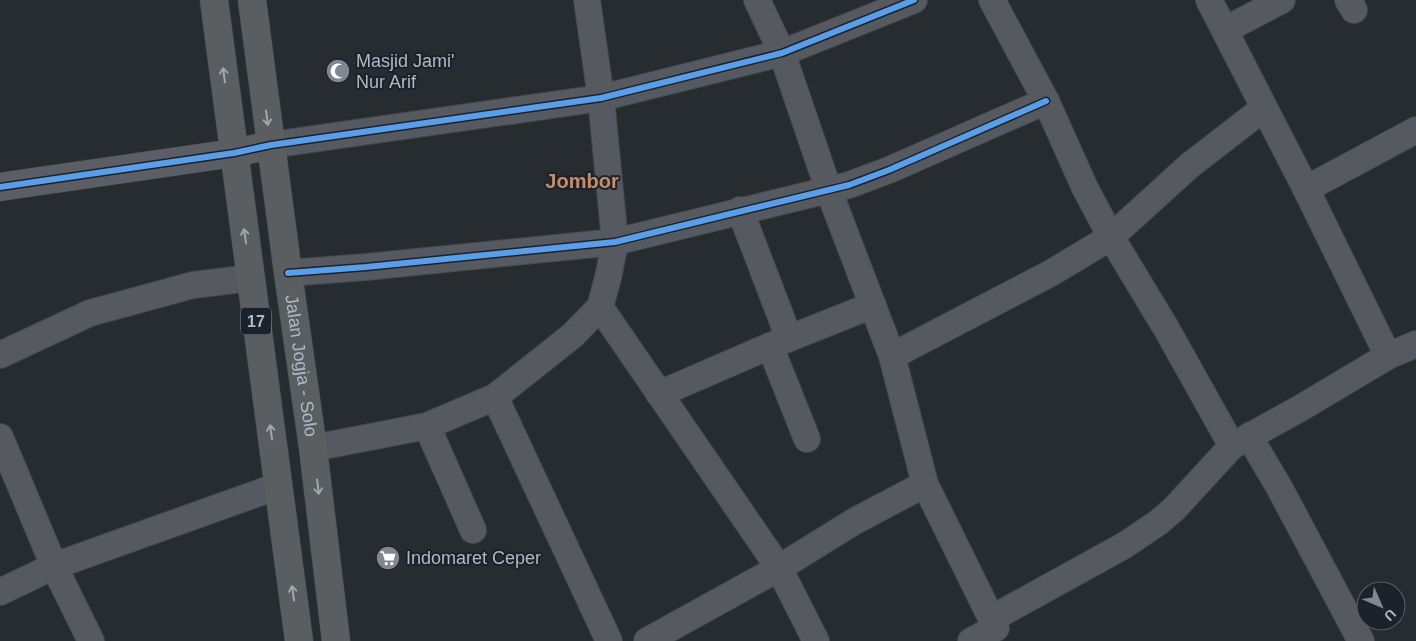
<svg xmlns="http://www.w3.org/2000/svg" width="1416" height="641" font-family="Arial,sans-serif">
  <rect width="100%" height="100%" fill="#272c31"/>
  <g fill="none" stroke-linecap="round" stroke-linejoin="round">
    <g stroke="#43474b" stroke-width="28">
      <g id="street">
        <polyline points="757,0 782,53 829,191 892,356 925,484 996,628 971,641"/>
        <polyline points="992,0 1046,101 1085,188 1111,237 1166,328 1232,446"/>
        <polyline points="1209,0 1306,189 1388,356"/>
        <polyline points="1348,0 1354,10"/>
        <polyline points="1225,30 1282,0"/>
        <polyline points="271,145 601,98 782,53 914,0"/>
        <polyline points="1306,189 1416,130"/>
        <polyline points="740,210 789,338"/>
        <polyline points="288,273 366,267 615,242 849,185 889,170 1046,101"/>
        <polyline points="600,307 779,568 816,641"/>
        <polyline points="770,346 807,439"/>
        <polyline points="0,355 90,313 193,285 250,278"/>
        <polyline points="892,356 1051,273 1111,237 1189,166 1264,108"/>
        <polyline points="659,394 770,346 873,305"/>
        <polyline points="495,397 609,641"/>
        <polyline points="427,426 473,530"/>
        <polyline points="1251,435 1253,443 1279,487 1361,641"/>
        <polyline points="0,437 54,566 91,641"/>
        <polyline points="313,448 427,426 495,397 573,335 600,307 608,278 615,242 601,98 587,0"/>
        <polyline points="0,592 54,566 278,486"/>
        <polyline points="991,619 1125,545 1159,522 1174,509 1232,446 1299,409 1388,356 1416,344"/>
        <polyline points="647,641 779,568 855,521 925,484"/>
      </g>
    </g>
    <g stroke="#45484e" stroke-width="29">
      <polyline id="secondary" points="0,187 234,153 271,145"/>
    </g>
    <g stroke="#44484d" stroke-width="29">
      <g id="highway">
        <polyline points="214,0 299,641"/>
        <path id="s1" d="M252,0L288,273L313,448L336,641"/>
      </g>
    </g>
    <use href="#street" stroke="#565a60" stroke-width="26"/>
    <use href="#secondary" stroke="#5b5e64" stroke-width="28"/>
    <use href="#highway" stroke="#5b5e61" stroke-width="28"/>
    <g stroke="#1c222b" stroke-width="9">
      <g id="cycleway">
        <polyline points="0,187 234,153 271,145 601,98 782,53 914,0"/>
        <polyline points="288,273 366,267 615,242 849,185 889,170 1046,101"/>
      </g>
    </g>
    <use href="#cycleway" stroke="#5a9eea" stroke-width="6"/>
  </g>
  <defs><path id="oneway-shaft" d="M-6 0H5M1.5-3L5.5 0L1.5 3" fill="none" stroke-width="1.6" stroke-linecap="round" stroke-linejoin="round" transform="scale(1.25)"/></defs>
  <g stroke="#a0a6af">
    <use href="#oneway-shaft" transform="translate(224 75) rotate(-97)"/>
    <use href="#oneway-shaft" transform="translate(267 118) rotate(83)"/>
    <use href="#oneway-shaft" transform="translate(245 236) rotate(-98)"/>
    <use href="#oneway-shaft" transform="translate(271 432) rotate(-98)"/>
    <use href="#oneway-shaft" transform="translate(318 487) rotate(83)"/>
    <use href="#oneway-shaft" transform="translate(293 593) rotate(-98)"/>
  </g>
  <defs>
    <g id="mosque-disc" transform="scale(1.25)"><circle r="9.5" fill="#818790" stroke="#1c222b"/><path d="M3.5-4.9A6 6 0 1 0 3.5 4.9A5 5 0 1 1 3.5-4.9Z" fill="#fff"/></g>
    <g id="supermarket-disc" transform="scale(1.25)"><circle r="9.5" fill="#818790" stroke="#1c222b"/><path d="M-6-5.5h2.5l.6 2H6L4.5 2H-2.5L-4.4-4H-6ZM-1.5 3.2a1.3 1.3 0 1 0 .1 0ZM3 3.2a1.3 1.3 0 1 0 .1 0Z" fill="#fff"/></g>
  </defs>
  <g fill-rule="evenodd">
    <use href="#mosque-disc" x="338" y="71"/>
    <use href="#supermarket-disc" x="388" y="558"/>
  </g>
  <g text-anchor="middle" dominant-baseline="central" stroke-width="4" stroke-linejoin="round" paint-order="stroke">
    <rect fill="#1c222b" stroke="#848b95" stroke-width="1" x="241" y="307.5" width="30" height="27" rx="4"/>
    <g font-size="16" font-weight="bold" fill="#b1b8c3">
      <text x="256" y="321">17</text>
    </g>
    <g font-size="18" fill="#b1b8c3" stroke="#1c222b" text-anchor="start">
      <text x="356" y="61">Masjid Jami'<tspan x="356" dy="21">Nur Arif</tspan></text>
      <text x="406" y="558">Indomaret Ceper</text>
    </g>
    <g font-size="18" fill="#b1b8c3" stroke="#1c222b">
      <text stroke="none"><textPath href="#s1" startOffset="369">Jalan Jogja - Solo</textPath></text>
    </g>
    <g font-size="20" font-weight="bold" fill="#c68e68" stroke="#1c222b">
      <text x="582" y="181">Jombor</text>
    </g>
  </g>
  <g transform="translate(1381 606) rotate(135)"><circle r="24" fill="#1c222b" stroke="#585e68"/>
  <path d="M0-4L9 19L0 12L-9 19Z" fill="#818790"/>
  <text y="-8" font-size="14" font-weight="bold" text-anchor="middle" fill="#b1b8c3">U</text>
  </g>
</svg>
